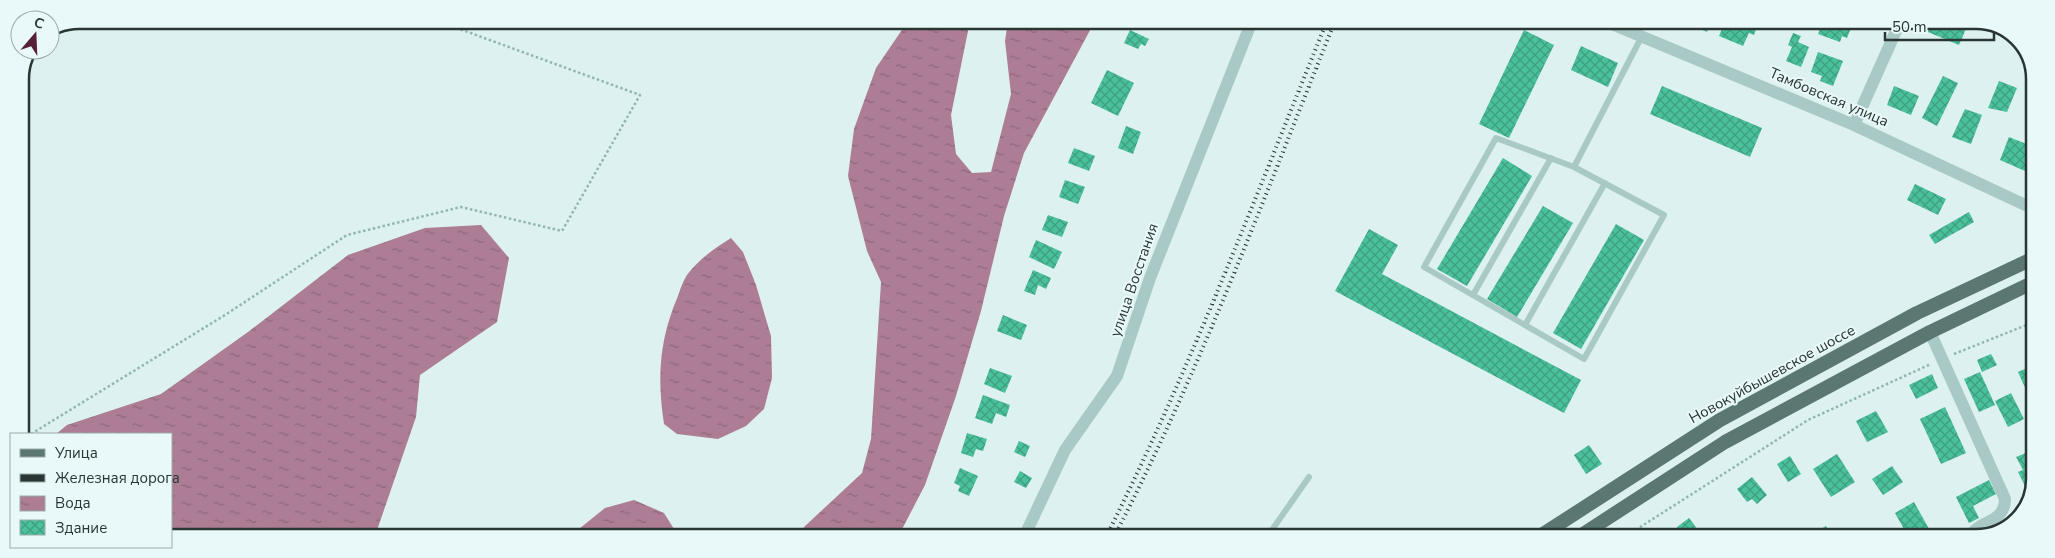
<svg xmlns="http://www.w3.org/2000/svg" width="2055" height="558" font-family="'Nunito Sans',sans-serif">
  <defs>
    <pattern id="water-ripples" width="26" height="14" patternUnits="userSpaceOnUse" patternTransform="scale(1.25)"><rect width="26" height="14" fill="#ad7d96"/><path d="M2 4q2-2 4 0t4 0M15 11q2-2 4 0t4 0" fill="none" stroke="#8d677b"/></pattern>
    <pattern id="building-cross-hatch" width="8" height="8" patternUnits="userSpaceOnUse" patternTransform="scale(1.25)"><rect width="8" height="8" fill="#4bc19b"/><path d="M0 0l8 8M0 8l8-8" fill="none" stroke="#3e9e7f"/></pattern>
  </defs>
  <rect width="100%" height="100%" fill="#ddf1f0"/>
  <g fill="url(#water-ripples)">
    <polygon points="908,21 966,21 968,31 951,115 956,154 972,173 991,172 1011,94 1005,41 1008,21 1095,21 1024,153 1004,216 981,311 956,396 925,485 898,537 800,537 804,527 862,473 871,439 881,282 867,251 848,176 854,129 876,68"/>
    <polygon points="481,225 509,258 497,322 420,375 416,417 375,536 171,536 171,434 56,434 67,425 161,394 248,332 348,255 425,228"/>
    <path d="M731,238L743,252L756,285L771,336L772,378L764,409L746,426L718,439L677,434L664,424C657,378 659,340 678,296C680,290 683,281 687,275C698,260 715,248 731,238Z"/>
    <polygon points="634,500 664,513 679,537 569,537 605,508"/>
  </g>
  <g fill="url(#building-cross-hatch)">
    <polygon points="1695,22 1711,22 1707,32 1693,26"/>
    <polygon points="1725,22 1753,22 1758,24 1754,35 1749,33 1743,46 1719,36"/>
    <polygon points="1823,22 1836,22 1851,28 1847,38 1842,36 1840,42 1818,34"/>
    <polygon points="1932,22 1969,22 1959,45 1928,32"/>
    <polygon points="1130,30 1149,39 1145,46 1141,44 1138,49 1124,43"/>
    <polygon points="1524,30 1554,45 1509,138 1479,124"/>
    <polygon points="1793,33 1801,36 1798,42 1809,47 1801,67 1786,61 1792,47 1788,45"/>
    <polygon points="1581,46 1618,63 1608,87 1571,70"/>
    <polygon points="1818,52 1843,61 1833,86 1820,81 1822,76 1811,72"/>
    <polygon points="1107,70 1134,83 1118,116 1091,103"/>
    <polygon points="1943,76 1958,83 1937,126 1922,118"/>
    <polygon points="1999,81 2017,88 2007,112 1988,108"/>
    <polygon points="1662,86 1762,128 1750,157 1650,114"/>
    <polygon points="1894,86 1919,96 1911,115 1887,105"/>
    <polygon points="1965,109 1982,115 1971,144 1952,137"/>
    <polygon points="1126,126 1141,132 1133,154 1118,148"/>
    <polygon points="2009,137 2029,145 2027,150 2033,152 2025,171 2000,160"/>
    <polygon points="1074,148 1095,156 1089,171 1068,163"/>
    <polygon points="1503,158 1532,176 1467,286 1437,269"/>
    <polygon points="1065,180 1085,187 1078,204 1059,197"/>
    <polygon points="1915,184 1946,199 1938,215 1907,200"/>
    <polygon points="1543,206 1573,223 1517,317 1487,299"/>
    <polygon points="1969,212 1974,222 1935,244 1929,235"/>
    <polygon points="1048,215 1068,222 1062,237 1042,230"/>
    <polygon points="1616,224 1644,240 1581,349 1553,333"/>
    <polygon points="1369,229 1398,245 1382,274 1581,380 1564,413 1335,291"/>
    <polygon points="1036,240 1062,252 1054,269 1029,257"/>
    <polygon points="1033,270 1051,278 1046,289 1038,285 1035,295 1024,291"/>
    <polygon points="1003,315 1027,325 1021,340 997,331"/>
    <polygon points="1991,354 1997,365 1982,372 1977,360"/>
    <polygon points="2029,367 2034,376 2034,392 2028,394 2018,372"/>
    <polygon points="990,368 1012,376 1005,393 984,384"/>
    <polygon points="1980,372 1995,405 1979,412 1964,379"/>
    <polygon points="1932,374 1938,388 1916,399 1909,385"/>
    <polygon points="2011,393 2024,419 2008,427 1995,401"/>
    <polygon points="983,395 1010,405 1006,417 996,413 992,424 975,418"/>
    <polygon points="1945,407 1966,453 1941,464 1920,419"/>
    <polygon points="1876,411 1888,432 1867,442 1856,421"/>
    <polygon points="967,433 987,439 983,451 976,449 973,457 961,453"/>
    <polygon points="1019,441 1030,446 1025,457 1014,452"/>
    <polygon points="1589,445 1602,464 1586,474 1574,455"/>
    <polygon points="2028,452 2033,461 2033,484 2026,488 2018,472 2023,470 2016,457"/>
    <polygon points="1837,454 1855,482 1831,497 1813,469"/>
    <polygon points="1790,456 1801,474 1788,482 1777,464"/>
    <polygon points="1892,466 1903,482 1883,495 1872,479"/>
    <polygon points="960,468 978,476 969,496 958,491 960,486 954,483"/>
    <polygon points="1020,471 1032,478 1026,488 1014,482"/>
    <polygon points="1752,477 1767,495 1757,504 1752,499 1747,502 1737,489"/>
    <polygon points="1989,480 1996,494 1973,506 1979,518 1969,523 1956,497"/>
    <polygon points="1914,502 1933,536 1929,538 1909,538 1895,513"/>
    <polygon points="1689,518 1704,538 1684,538 1677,527"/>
    <polygon points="1826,526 1833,538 1810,538 1809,536"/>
    <polygon points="958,528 974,537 941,537 945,531 953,536"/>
    <polygon points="1668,530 1673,538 1657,538"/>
  </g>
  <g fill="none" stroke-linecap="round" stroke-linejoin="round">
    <g stroke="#93b5b0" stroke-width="2.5" stroke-dasharray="2.5 2.5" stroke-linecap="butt">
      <polyline points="1954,354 2034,322"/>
      <polyline points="31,434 225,315 347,235 461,207 562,231 640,95 435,20"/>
      <polyline points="1623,538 1808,420 1931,364"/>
    </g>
    <g stroke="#a9c9c6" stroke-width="6">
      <polyline points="1574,167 1664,215 1584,359 1424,267 1496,138 1574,167 1642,36"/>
      <polyline points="1473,295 1551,158"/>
      <polyline points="1525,325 1605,183"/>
      <polyline points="1267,537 1309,477"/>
    </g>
    <g stroke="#a9c9c6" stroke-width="12">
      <polyline points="1607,22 1854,125 2034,209"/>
      <polyline points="1854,125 1900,22"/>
      <path d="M1930,332L2005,499C2005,524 1978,519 1969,538"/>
      <polyline points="1024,537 1065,450 1117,376 1150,278 1252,21"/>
    </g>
    <g stroke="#5a7871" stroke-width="14">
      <polyline points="1537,538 1720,420 1917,313 2034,258"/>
      <polyline points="1577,538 1725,442 1930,332 2034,282"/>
    </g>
    <g stroke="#293633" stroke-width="4" stroke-dasharray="1 4" stroke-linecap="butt">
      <path d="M1106,537C1190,370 1256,195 1327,21"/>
      <path d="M1114,537C1200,371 1265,195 1335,21"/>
    </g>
  </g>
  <g text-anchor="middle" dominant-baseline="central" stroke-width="4" stroke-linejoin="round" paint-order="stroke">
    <g font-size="15" fill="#293633" stroke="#e9f9f9">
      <text transform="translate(1829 97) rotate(23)">Тамбовская улица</text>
      <text transform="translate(1134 280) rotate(-71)">улица Восстания</text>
      <text transform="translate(1772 374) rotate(-29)">Новокуйбышевское шоссе</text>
    </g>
  </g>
  <path d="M0 0H2055V558H0ZM79 29H1976A50 50 0 0 1 2026 79V479A50 50 0 0 1 1976 529H79A50 50 0 0 1 29 479V79A50 50 0 0 1 79 29Z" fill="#e9f9f9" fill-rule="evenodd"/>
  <path fill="none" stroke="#293633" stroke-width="2.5" d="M79 29H1976A50 50 0 0 1 2026 79V479A50 50 0 0 1 1976 529H79A50 50 0 0 1 29 479V79A50 50 0 0 1 79 29Z"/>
  <rect x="10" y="433" width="162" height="115" fill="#e9f9f9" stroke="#9cabaa"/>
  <rect x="20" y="449" width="25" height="8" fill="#5a7871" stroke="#9cabaa"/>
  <text x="55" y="458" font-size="15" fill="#293633">Улица</text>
  <rect x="20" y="474" width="25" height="8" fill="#293633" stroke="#9cabaa"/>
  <text x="55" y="483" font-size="15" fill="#293633">Железная дорога</text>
  <rect x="20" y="496" width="25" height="15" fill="url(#water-ripples)" stroke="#9cabaa"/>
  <text x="55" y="508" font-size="15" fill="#293633">Вода</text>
  <rect x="20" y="520" width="25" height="15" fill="url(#building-cross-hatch)" stroke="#9cabaa"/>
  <text x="55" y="533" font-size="15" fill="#293633">Здание</text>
  <g transform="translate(35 35) rotate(19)"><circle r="24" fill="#e9f9f9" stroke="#9cabaa"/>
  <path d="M0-4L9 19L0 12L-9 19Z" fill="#56203b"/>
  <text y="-8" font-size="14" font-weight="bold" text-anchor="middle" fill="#293633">С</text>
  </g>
  <path d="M1885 32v8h109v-8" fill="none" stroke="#293633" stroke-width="2.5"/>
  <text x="1892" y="32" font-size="15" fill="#293633" stroke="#e9f9f9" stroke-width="4" paint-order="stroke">50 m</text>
</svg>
